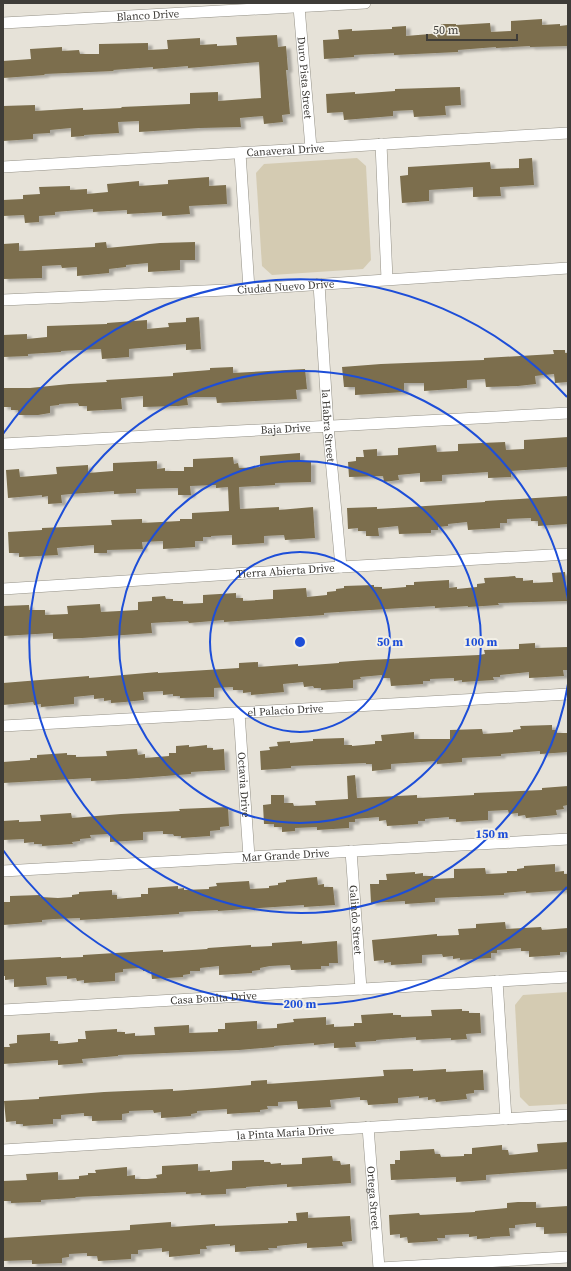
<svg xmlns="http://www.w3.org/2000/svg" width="571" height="1271" font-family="'Source Serif 4',serif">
  <defs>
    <filter id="shadow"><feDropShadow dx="4.5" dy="2.5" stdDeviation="1" flood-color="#0004"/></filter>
  </defs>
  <rect width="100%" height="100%" fill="#e6e2d8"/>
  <g fill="#d4cbb2">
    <polygon points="357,158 366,166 371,260 363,269 272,275 262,266 256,173 264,164"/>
    <polygon points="568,992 568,1104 529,1106 520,1097 515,1005 523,995"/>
  </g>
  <g fill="#7b6e4d" filter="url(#shadow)">
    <polygon points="542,19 542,25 560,24 560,26 568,25 568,46 530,47 530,46 496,48 496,47 458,50 458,52 394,55 394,53 354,55 354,57 324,59 323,40 339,39 338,30 352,29 352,31 392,29 392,27 406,26 406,36 442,33 441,24 456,24 456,25 490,23 491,32 511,31 511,21"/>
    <polygon points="277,35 278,47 286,46 288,70 286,70 290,114 282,115 283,122 264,124 263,116 240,118 241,127 200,128 139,132 139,121 118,122 119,133 84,135 84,136 71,137 71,128 50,130 50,133 33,134 33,139 3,141 3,106 35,105 35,111 83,108 83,110 122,108 121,107 190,104 190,93 218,92 218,101 261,98 259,62 188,68 188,66 153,69 153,67 113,70 114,71 44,74 45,75 3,78 3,61 31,59 30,49 62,47 62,51 79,50 80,54 99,54 99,44 148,43 148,50 168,49 167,40 200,38 200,45 217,44 217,46 237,45 236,37"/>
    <polygon points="460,87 461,105 445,106 446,115 414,117 413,110 393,111 393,116 344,120 343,112 327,113 326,94 355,92 355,94 395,91 395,89"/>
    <polygon points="532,158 534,185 500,187 501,196 473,197 473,187 429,190 429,201 402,203 400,176 408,175 408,167 490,162 491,169 519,168 519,159"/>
    <polygon points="209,177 209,186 226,185 227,204 189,206 190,214 162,216 162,212 127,214 127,210 93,212 93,209 55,212 55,215 39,216 39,222 25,223 24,215 3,216 3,200 23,199 23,195 40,194 39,187 70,186 70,190 87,189 87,194 108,192 107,184 139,181 139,186 168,184 168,180"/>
    <polygon points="106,242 107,248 160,243 195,242 195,260 180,260 180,270 148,272 148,263 126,265 126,267 109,269 109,273 77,276 77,267 62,268 61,265 42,266 42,278 3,279 3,244 19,243 19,251 95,247 95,243"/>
    <polygon points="199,317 201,349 186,350 186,344 129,349 129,357 102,359 101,349 61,351 61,352 28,354 28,356 3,357 3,335 27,334 27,339 47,337 47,326 107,324 107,323 147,320 147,329 169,327 168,323 186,322 186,318"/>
    <polygon points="553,350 565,350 565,353 568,353 568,382 555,383 554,374 535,376 536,384 518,386 486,387 485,379 467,380 467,388 424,391 424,383 404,383 404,392 355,395 355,387 344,387 342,367 381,364 484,360 484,358 554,354"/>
    <polygon points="233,367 233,373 305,369 307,389 296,390 297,399 217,403 216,397 195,397 187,398 188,405 178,406 143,407 143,396 121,398 122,409 87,411 87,406 79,406 78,403 59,404 59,405 50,406 50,413 38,415 19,415 18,410 11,410 11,407 3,407 3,388 30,388 69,384 107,382 106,380 173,376 173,373 210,370 210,368"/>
    <polygon points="568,437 568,467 511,471 511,477 488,478 488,472 442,475 442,481 420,482 420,473 398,475 399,480 384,482 383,476 349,477 348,462 356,461 356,457 364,457 363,450 377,449 377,456 398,455 398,448 436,445 437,452 458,451 458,444 505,442 506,450 524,449 524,440"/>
    <polygon points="300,453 300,462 311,462 311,482 275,483 275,485 239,487 240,509 279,507 279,510 313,507 315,538 285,540 284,535 264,536 264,543 232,545 232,535 211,536 211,537 203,537 203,541 195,541 195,547 163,549 163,541 142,542 143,549 107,550 107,553 94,553 94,545 57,548 58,555 19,557 19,553 9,553 8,532 42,530 42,528 112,525 111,520 142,519 142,523 180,521 180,519 192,519 192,513 229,511 228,487 216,488 216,485 190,486 191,495 178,495 178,488 136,489 136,493 114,494 114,491 71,494 61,495 62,503 48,504 48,496 42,497 42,495 8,498 6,470 19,469 20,477 57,474 56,467 88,465 88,473 113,471 113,463 157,461 157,469 165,468 165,471 184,471 184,467 193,467 193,459 233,457 234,464 238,463 239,468 260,467 260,456"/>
    <polygon points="568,496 568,524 538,526 538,521 531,521 531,518 507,519 507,523 500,523 500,528 468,530 467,522 448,524 448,526 438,527 438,530 431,530 431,533 399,534 398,526 378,528 379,536 366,536 366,531 358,531 358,528 348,529 347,508 377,507 377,509 411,507 485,502 485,501"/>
    <polygon points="565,572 567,601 498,603 499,605 468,607 468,606 435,608 435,606 355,611 324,613 324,615 224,622 224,620 189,623 188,621 151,623 152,633 82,638 53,639 53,633 3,636 3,606 29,605 29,610 45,610 45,615 68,614 67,606 100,604 101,612 138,610 138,602 152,601 152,597 165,596 166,599 173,599 173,601 183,601 183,604 203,603 203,595 236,593 236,598 243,598 243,601 273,599 273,590 306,588 307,597 327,595 327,592 336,591 336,589 344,588 344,586 374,585 374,587 382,587 382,589 406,587 406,585 414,585 414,582 449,580 449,588 457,587 457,589 477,587 477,584 485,583 484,578 502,577 515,576 516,578 523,578 523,581 533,580 533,583 553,582 552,573"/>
    <polygon points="535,643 535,648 568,647 568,670 563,670 564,676 529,678 529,672 500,675 500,677 493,677 494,680 462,682 462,680 454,681 454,678 430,679 430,681 423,681 423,684 391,686 390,678 382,678 382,675 360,677 361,679 353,680 353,688 321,690 321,688 314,688 313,686 304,687 303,682 283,684 284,692 251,695 251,692 243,693 243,690 233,690 233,687 214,688 214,697 180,698 180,696 173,696 173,694 163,695 163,691 143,692 144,700 125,702 111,703 111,700 104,701 104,698 94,699 94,695 74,697 74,704 41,707 41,704 34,705 33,702 3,705 3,683 89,676 89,678 158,672 158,673 239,668 239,663 258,662 258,667 298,664 298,666 339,663 339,662 367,660 479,655 485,654 484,650 519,649 519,644"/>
    <polygon points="552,725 552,730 557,730 557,733 568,733 568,752 540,754 540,751 501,754 501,756 462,758 462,762 437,764 437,761 391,764 391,769 372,771 372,764 366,764 366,763 291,766 291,768 261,770 260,751 270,750 269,747 278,746 277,742 290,741 290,743 313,741 313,739 344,738 344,745 352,745 352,746 375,744 375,741 382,741 381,735 414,732 414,739 450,739 450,730 482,729 483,734 513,732 513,730 521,729 520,726"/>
    <polygon points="189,745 189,747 207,745 207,748 213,748 213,750 224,749 225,770 191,772 191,774 126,779 91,781 91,778 3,783 3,762 30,760 30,758 37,758 37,755 67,753 67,755 76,755 76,757 107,756 106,751 137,749 138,755 145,754 145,758 169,756 169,753 176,753 176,746"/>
    <polygon points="355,775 357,798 417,795 417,798 437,797 474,795 474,793 542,790 542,788 568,786 568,805 563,806 564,809 556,810 557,815 526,818 525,815 518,816 518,813 509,814 508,810 488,811 488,820 456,822 456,819 449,819 449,817 425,819 425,821 418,821 418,824 387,826 386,820 379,821 379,817 355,819 355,822 349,822 349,828 317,830 317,827 295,828 295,831 282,832 282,827 274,827 274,824 264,824 263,805 271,804 271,795 284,795 284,803 293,803 294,806 316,805 315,801 348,799 347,776"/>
    <polygon points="228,807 229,826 220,827 220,830 210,831 210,836 181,838 181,836 174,836 173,834 163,834 163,831 143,832 143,840 110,842 110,834 90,835 91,838 80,839 80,841 72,842 73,844 42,846 42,844 34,844 34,842 24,843 24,839 3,840 3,821 19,820 19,822 41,821 40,815 71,813 72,818 121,814 180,811 179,809"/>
    <polygon points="555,864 555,872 564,871 564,874 568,874 568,890 526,893 526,891 504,893 504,895 435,898 435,902 405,904 405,901 371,903 370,884 379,884 379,880 387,880 386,874 415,872 415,874 423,873 423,876 433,876 434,879 454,878 454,869 485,868 486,874 507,873 507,871 517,871 517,869 524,868 524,866"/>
    <polygon points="317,877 318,885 324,884 324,887 333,887 335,905 304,907 304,905 218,911 218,910 179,912 179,914 80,920 80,918 55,919 42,920 42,922 3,925 3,902 10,902 10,896 40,895 40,897 58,898 72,897 72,895 79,894 79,892 112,890 112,895 117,895 117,899 127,898 141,897 141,894 148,894 148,888 178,886 178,889 184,888 184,890 209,889 209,887 217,886 216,883 249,881 250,889 269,888 269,886 278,885 278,883 286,882 286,880"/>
    <polygon points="505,922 506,929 541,927 542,930 568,928 567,952 560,952 560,955 529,957 529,951 521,951 521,948 497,950 497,953 491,953 491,958 460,960 460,958 453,959 453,956 443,957 442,954 422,955 422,963 391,965 391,962 384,963 384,960 374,961 372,940 437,934 437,936 459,935 458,929 476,928 476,924"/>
    <polygon points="302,941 302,944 337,941 338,963 329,963 329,966 321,966 321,969 291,970 290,965 270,966 260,968 260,970 252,971 252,973 219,975 219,966 200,968 200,971 190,971 190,974 183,975 183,977 152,979 151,971 143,971 143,968 123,969 123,972 115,973 115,981 84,983 84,980 77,981 76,978 67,979 67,976 46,977 47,985 14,987 14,979 5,980 5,976 3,976 3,960 61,957 61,958 83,957 83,955 163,950 163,952 207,949 208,948 251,945 251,947 272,946 272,943"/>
    <polygon points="462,1009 462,1011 469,1011 469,1013 480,1013 481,1033 466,1034 467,1039 451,1040 451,1038 416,1040 416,1037 376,1040 376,1041 355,1042 356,1047 334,1048 334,1043 314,1045 314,1043 274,1046 274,1047 239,1050 118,1055 118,1056 82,1059 83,1063 58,1065 58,1060 3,1064 3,1047 10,1047 9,1044 17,1043 17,1035 50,1033 50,1041 58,1041 58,1044 78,1042 78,1039 86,1039 85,1031 117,1029 117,1032 125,1032 125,1034 135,1033 135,1036 155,1035 154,1027 189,1025 189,1033 218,1032 218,1029 225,1029 225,1023 257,1021 257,1029 277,1028 277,1024 294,1022 293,1019 326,1017 326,1025 334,1024 334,1027 354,1026 354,1023 362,1023 361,1015 393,1013 393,1015 401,1015 401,1017 432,1016 431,1010"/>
    <polygon points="413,1069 413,1071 446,1069 446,1072 483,1070 484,1090 474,1090 474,1093 466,1094 467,1099 436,1102 435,1099 428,1100 428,1097 419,1098 419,1096 398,1098 398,1103 368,1105 367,1100 360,1100 360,1097 330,1100 331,1107 298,1109 297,1101 278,1102 278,1106 267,1106 268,1109 260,1110 260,1112 241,1113 227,1114 227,1109 197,1111 197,1113 191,1114 191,1116 161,1118 161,1112 154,1113 153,1110 129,1111 129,1113 122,1114 122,1120 92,1121 92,1116 84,1116 84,1113 61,1115 61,1119 53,1119 53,1124 23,1126 23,1124 16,1124 16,1121 6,1122 4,1101 39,1099 39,1097 104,1092 173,1089 173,1091 215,1088 251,1085 251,1081 267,1080 267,1084 384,1076 383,1070"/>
    <polygon points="568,1142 568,1169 486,1175 486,1180 456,1182 456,1177 391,1180 390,1164 395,1164 395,1160 400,1160 400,1151 434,1149 435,1154 440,1154 441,1157 464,1156 464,1154 472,1154 472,1148 502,1145 502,1150 508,1150 509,1155 538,1152 537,1144"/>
    <polygon points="332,1156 333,1161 340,1161 341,1165 350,1164 351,1183 287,1187 287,1184 246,1187 246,1188 226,1189 226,1194 201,1195 201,1193 186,1194 186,1192 76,1197 75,1198 41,1200 41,1202 11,1203 11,1201 3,1201 3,1181 27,1180 26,1174 58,1172 58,1180 79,1179 79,1176 88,1175 88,1173 96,1173 95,1170 127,1167 127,1176 135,1175 135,1179 147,1179 157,1178 156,1175 162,1174 162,1166 198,1164 198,1171 210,1170 210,1172 232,1170 232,1161 264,1160 264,1162 270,1162 271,1164 281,1163 281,1165 302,1164 302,1158"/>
    <polygon points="518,1202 536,1202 536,1208 568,1206 568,1233 544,1234 544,1227 536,1227 536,1223 515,1225 515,1228 509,1228 510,1236 490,1237 490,1238 477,1239 477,1236 469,1237 469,1234 445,1235 445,1238 437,1238 438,1241 408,1243 407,1237 400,1238 400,1234 390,1235 389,1215 419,1213 420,1215 475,1212 475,1211 507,1208 507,1203"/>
    <polygon points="308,1212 308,1218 350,1216 352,1241 342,1242 343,1246 307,1248 307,1243 286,1245 277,1246 277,1248 268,1248 269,1250 235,1252 235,1245 230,1246 230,1244 206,1246 207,1249 200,1249 200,1254 169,1257 169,1251 162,1252 162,1248 138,1250 138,1254 131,1254 131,1259 98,1261 97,1256 87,1256 87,1253 69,1254 69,1257 62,1258 62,1263 32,1264 32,1260 3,1261 3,1238 130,1230 130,1225 171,1222 171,1227 215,1224 215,1226 288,1223 288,1221 297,1221 296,1213"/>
  </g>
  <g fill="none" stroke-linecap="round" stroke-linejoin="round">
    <g stroke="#949187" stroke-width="12">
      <g id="street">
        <path id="s1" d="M299,7L311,148"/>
        <path id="s2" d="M3,23L365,3"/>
        <polyline points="381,144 387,279"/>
        <polyline points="240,153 249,289"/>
        <path id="s3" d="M3,167L568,133"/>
        <path id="s4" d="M319,284L328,426L341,567"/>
        <path id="s5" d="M3,300L249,289L568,268"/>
        <path id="s6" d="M3,444L568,413"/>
        <path id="s7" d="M3,589L341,567L568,554"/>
        <path id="s8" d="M239,713L249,857"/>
        <path id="s9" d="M3,726L568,694"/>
        <path id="s10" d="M351,851L361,989"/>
        <path id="s11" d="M3,871L568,839"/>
        <polyline points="497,981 506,1119"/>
        <path id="s12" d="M3,1010L568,977"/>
        <path id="s13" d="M368,1127L379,1268"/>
        <path id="s14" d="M3,1150L568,1115"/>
        <polyline points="380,1268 568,1257"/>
      </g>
    </g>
    <use href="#street" stroke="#fff" stroke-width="11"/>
  </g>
  <g fill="none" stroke="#1d4ed8" stroke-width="2">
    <circle cx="300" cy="642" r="90"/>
    <circle cx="300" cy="642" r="181"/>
    <path d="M568 684A271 271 0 1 1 568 600"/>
    <path d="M567 887A362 362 0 0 1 3 850M3 434A362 362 0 0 1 567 397"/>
  </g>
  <g text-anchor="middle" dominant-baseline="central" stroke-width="4" stroke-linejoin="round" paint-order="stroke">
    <g font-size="11" fill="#3e3c38" stroke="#f3f0e6">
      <text stroke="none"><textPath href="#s2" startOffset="145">Blanco Drive</textPath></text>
      <text stroke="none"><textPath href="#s1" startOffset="71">Duro Pista Street</textPath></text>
      <text stroke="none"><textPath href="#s3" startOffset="283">Canaveral Drive</textPath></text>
      <text stroke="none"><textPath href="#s5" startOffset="283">Ciudad Nuevo Drive</textPath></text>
      <text stroke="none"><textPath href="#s4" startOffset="142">la Habra Street</textPath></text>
      <text stroke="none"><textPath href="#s6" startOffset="283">Baja Drive</textPath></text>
      <text stroke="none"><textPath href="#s7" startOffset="283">Tierra Abierta Drive</textPath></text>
      <text stroke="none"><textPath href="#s9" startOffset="283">el Palacio Drive</textPath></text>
      <text stroke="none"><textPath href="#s8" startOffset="72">Octavia Drive</textPath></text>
      <text stroke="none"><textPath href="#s11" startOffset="283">Mar Grande Drive</textPath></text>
      <text stroke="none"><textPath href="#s10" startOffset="69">Galindo Street</textPath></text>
      <text stroke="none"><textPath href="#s12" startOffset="211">Casa Bonita Drive</textPath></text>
      <text stroke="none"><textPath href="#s14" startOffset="283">la Pinta Maria Drive</textPath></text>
      <text stroke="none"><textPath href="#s13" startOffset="71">Ortega Street</textPath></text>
    </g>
  </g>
  <circle cx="300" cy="642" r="6" fill="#1d4ed8" stroke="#f3f0e6" stroke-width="2"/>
  <g font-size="12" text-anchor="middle" font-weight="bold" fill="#1d4ed8" stroke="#f3f0e6" stroke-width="4" stroke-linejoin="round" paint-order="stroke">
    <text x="390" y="646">50 m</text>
    <text x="481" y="646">100 m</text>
    <text x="492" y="838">150 m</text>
    <text x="300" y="1008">200 m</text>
  </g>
  <rect width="571" height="1271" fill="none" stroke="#3e3c38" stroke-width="8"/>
  <path d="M427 34v6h90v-6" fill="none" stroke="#3e3c38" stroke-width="2"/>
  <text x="433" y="34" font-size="12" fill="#3e3c38" stroke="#f3f0e6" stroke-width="3" paint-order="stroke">50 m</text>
</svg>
